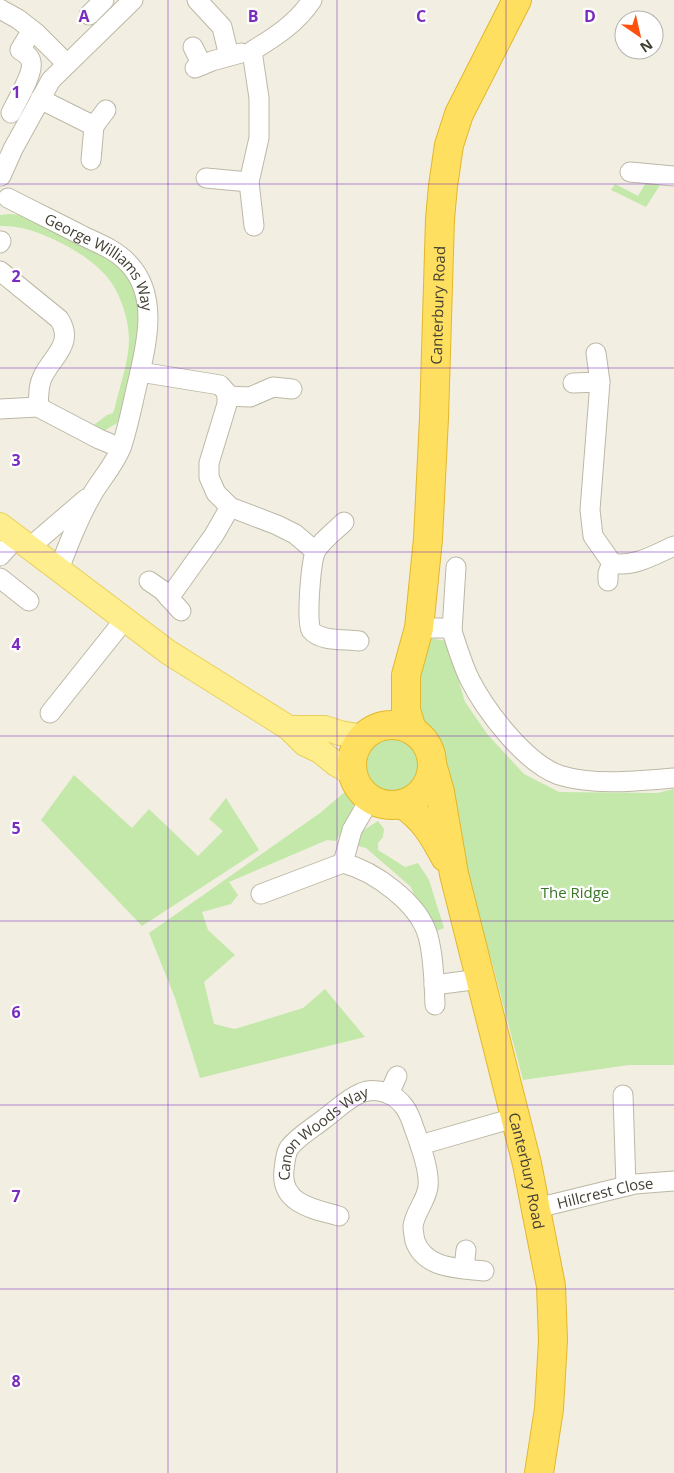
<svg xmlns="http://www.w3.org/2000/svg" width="674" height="1473" font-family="'Open Sans',sans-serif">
  <rect width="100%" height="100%" fill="#f2efe2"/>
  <g fill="#c3e8a9">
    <polygon points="648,179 664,182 660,185 646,207 611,190 615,184 638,196"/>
    <path d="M10,214L21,215L106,256L123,268L138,296L141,323L120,415L117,423L104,431L90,428L107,415L113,413L115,407C120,385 129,361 129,339C129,319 120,293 108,278C87,252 33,224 0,226V215Z"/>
    <polygon points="429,638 447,641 465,702 488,735 524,774 559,792 657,793 674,789 674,1065 629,1065 523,1080 492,962 463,868 451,799 431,742 412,717 414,674"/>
    <circle cx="390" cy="766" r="28"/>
    <polygon points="74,775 132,828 149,809 198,856 223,831 209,819 226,798 259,850 142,926 41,820"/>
    <polygon points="346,791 354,804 350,818 336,841 327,840 229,882 238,895 231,904 202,912 208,930 235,955 204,982 214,1024 235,1029 303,1008 325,989 365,1037 200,1078 175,998 149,933 320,813"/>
    <polygon points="378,821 384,829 383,837 378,843 378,850 405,867 418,863 429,880 444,928 430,934 423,919 411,887 366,848 355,845 359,833"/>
  </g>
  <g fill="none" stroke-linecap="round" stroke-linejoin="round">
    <g stroke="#bdb8a5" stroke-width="21">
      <g id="minor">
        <polyline points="197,0 222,27 229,56"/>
        <polyline points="0,9 18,19 36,33 67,64"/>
        <polyline points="89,15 104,0"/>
        <polyline points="193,47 202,65"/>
        <polyline points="195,68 212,61 241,53"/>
        <polyline points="40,99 94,126 91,160"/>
        <path d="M11,113C16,102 34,73 31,62C30,56 25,53 20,50L32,30"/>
        <polyline points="94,126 106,110"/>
        <polyline points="630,172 674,176"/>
        <polyline points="1,176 13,149 51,80 133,0"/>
        <polyline points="206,178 249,182"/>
        <path id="s1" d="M8,198C33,211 58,223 83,236C98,243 116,250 128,263C160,296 146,346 137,385C132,406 128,428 121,448C114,465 102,478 93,493C79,517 69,543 59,569"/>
        <path d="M254,226L249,182L259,138V98L252,51C275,37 297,23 312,0"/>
        <polyline points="0,243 1,241"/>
        <path d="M0,271L59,319C75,343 52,357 43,376C38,385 39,396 38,407"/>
        <path d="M596,353L600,382L590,510L593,536L612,563C633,568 656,554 674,546"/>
        <polyline points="140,372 220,385 227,393 227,404 209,463 209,477 216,493 230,507 277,525 295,534 315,551"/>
        <polyline points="573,383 600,382"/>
        <polyline points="227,396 250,397 273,387 292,389"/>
        <polyline points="0,409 38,407 99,439 121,448"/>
        <path d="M344,522C337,529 318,544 315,553C311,563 306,622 311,630C320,642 346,639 359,641"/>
        <polyline points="30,547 86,499"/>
        <polyline points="0,556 17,537"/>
        <polyline points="0,578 29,601"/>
        <polyline points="149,581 162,590 181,611"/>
        <polyline points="608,581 608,573 612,563"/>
        <polyline points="169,598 214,535 230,507"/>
        <path d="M419,628H445L452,631C457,647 462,663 469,678C485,710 525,763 559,775C594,786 638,781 674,778"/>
        <polyline points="452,631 456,567"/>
        <polyline points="50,713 125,619"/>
        <path d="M343,863C374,871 419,903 428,936C434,958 434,983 435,1005"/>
        <polyline points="261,894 343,863 352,830 370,799"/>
        <polyline points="434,985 480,979"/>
        <polyline points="389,1094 397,1076"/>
        <polyline points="623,1095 626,1186"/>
        <polyline points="420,1145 514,1118"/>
        <path id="s2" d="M537,1208L635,1184L674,1181"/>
        <path id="s3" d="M339,1216C314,1209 280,1204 284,1170C285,1163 285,1155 289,1148C298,1136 313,1128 324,1119C336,1110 348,1098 361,1093C370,1089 378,1090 387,1093C403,1100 409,1112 414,1128C420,1144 430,1170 428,1187C426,1201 415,1212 413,1226C413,1230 414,1236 415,1241C425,1269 458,1268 484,1271"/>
        <polyline points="464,1268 466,1250"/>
      </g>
    </g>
    <g stroke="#e7cf5b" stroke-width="26">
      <g id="major">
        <polyline points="0,525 168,652 289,728 305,744 320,751 336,764 352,773"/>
        <polyline points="289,728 325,728 340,733 363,737"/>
      </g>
    </g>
    <g stroke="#e2b72c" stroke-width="30">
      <g id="highway">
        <circle cx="392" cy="765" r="40"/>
        <path id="s4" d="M412,730L406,710V675L419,628L428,539L434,418L440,219L443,186L449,145L459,114L517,0"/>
        <path id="s5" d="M432,764L440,792L454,874L527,1164L551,1286L553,1340L549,1409L539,1473"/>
        <path d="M402,804C423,817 434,836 445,857"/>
      </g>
    </g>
    <use href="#minor" stroke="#fff" stroke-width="19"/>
    <use href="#major" stroke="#ffee8e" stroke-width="24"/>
    <use href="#highway" stroke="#ffdf60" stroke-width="28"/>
  </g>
  <path fill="none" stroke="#7b2cbf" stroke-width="1" stroke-opacity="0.55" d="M168,0V1473M337,0V1473M506,0V1473M0,184H674M0,368H674M0,552H674M0,736H674M0,921H674M0,1105H674M0,1289H674"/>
  <g text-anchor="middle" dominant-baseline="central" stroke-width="4.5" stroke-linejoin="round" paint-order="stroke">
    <g font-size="15" fill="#433f33" stroke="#fff">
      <text stroke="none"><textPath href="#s1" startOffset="116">George Williams Way</textPath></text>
      <text stroke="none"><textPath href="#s4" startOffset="428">Canterbury Road</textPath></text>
      <text stroke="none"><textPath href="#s3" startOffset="135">Canon Woods Way</textPath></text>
      <text stroke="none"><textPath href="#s5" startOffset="418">Canterbury Road</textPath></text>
      <text stroke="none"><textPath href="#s2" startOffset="70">Hillcrest Close</textPath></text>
    </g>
    <g font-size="15" fill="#397625" stroke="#fff">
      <text x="575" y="892">The Ridge</text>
    </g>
  </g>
  <g font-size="16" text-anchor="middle" font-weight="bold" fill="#7b2cbf" stroke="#fff" stroke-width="4.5" stroke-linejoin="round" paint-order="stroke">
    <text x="84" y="22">A</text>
    <text x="253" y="22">B</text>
    <text x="421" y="22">C</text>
    <text x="590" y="22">D</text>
    <text x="16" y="98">1</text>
    <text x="16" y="282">2</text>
    <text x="16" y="466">3</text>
    <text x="16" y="650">4</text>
    <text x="16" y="834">5</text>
    <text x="16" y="1018">6</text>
    <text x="16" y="1202">7</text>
    <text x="16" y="1387">8</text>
  </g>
  <g transform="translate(639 35) rotate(146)"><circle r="24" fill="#ffffff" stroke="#b4b2ad"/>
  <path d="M0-4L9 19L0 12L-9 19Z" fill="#ff500c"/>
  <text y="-8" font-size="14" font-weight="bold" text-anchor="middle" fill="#433f33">N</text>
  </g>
</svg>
